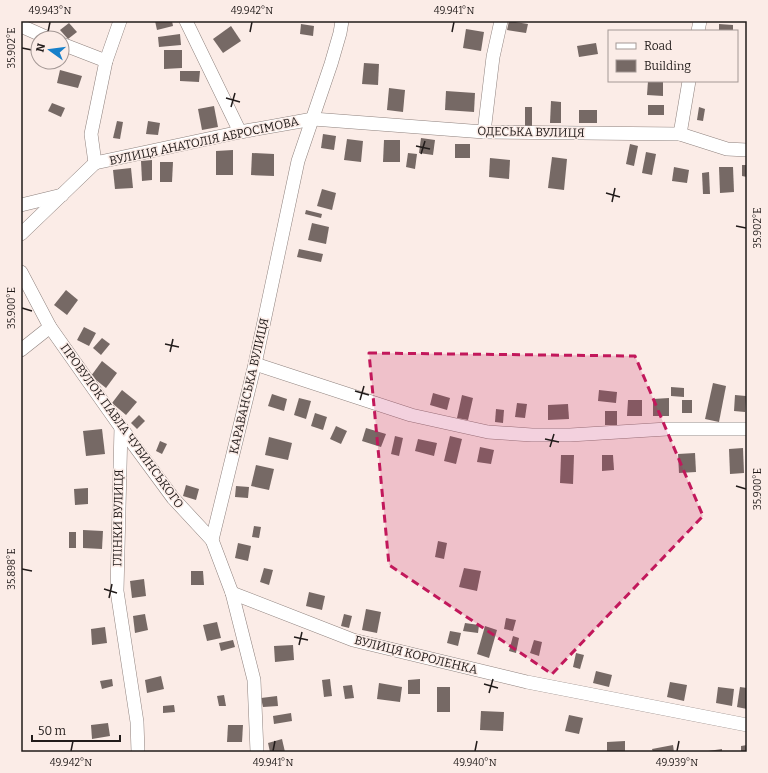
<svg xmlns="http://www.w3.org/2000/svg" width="768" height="773" font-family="Bitter,serif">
  <rect width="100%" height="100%" fill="#fbece7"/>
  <g fill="#766965">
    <polygon points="155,21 172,21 173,26 157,30"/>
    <polygon points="509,21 528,24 526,33 507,30"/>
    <polygon points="69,23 77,32 68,39 60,30"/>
    <polygon points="301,24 314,26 313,36 300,34"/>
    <polygon points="719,24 733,25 733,31 719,31"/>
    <polygon points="231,26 241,41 223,53 213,39"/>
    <polygon points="466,29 484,32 481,51 463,48"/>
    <polygon points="180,34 181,45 159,47 158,37"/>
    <polygon points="596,43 598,54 579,57 577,46"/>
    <polygon points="164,50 182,50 182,68 164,69"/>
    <polygon points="364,63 379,64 378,85 362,84"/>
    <polygon points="60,70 82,76 78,88 57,83"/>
    <polygon points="180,71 200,71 199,82 180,81"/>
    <polygon points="648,81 663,81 663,96 647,95"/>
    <polygon points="389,88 405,90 403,112 387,110"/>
    <polygon points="446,91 475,93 474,112 445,110"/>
    <polygon points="551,101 561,102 561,123 550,123"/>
    <polygon points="52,103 65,108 61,117 48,111"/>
    <rect x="648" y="105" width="16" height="10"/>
    <polygon points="214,106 218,127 202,130 198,109"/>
    <rect x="525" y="107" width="7" height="21"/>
    <polygon points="699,107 705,109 703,121 697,120"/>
    <rect x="579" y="110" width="18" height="13"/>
    <polygon points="117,121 123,122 120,139 113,138"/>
    <polygon points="148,121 160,123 158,135 146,134"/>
    <polygon points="323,134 336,136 334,150 321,148"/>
    <polygon points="421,138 435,140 433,155 419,153"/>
    <polygon points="347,139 363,141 361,162 344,160"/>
    <polygon points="384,140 400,140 400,162 383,162"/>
    <rect x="455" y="144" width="15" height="14"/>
    <polygon points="630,144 638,146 634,166 626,164"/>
    <polygon points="233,150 233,175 216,175 216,151"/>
    <polygon points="646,152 656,154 652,175 642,173"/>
    <polygon points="252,153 274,154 274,176 251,175"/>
    <polygon points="408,153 417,154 415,169 406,167"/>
    <polygon points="552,157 567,159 564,190 548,188"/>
    <polygon points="490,158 510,160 509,179 489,177"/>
    <polygon points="152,160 152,180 142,181 141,161"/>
    <polygon points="160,162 173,162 172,182 160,182"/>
    <polygon points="742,165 747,165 747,177 742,176"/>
    <polygon points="674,167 689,170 687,183 672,181"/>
    <polygon points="719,167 733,167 734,192 720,193"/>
    <polygon points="131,168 133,188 115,189 113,170"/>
    <polygon points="709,172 710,194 703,194 702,173"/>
    <polygon points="322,189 336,193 332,210 317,206"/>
    <polygon points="306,210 322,214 321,218 305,214"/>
    <polygon points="312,223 329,227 326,244 308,240"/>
    <polygon points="299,249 323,254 321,262 297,257"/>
    <polygon points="66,290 78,300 67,315 54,305"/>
    <polygon points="84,327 96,333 89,346 77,340"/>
    <polygon points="102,338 110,344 101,355 93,348"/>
    <polygon points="102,361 117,373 106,388 91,376"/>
    <polygon points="713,383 726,386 719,422 705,419"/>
    <polygon points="671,387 684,388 684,397 671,396"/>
    <polygon points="122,390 137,402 126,415 112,403"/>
    <polygon points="599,390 617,392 616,403 598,401"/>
    <polygon points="433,393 450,398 447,410 430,405"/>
    <polygon points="272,394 287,399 284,411 268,406"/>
    <polygon points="462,395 473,398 468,420 457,418"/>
    <polygon points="735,395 746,396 745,412 734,411"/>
    <polygon points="299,398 311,401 306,419 294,415"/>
    <polygon points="669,398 669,416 653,416 653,399"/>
    <polygon points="628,400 642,400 642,416 627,416"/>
    <rect x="682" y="400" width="10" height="13"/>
    <polygon points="517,403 527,404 525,418 515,417"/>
    <polygon points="568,404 569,419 548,420 548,405"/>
    <polygon points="496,409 504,410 503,423 495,422"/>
    <rect x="605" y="411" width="12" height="14"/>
    <polygon points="315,413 327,417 323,430 311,426"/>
    <polygon points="139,415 145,421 137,429 131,423"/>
    <polygon points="336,426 347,431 341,444 330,439"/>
    <polygon points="366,428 386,434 381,447 362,441"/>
    <polygon points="102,429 105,454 86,456 83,431"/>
    <polygon points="395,436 403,438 399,456 391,454"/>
    <polygon points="450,436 462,439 456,464 444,461"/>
    <polygon points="269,437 292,443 288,460 265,455"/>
    <polygon points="418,439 437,443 434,456 415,451"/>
    <polygon points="160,441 167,444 162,454 156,451"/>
    <polygon points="480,447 494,450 491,464 477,462"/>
    <polygon points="743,448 744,473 730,474 729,449"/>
    <polygon points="695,453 696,472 679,473 678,454"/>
    <polygon points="561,455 574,455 573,484 560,483"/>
    <polygon points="602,455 613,455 614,470 602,471"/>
    <polygon points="256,465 274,469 269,490 251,486"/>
    <polygon points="186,485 199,489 196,500 183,496"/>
    <polygon points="236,486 249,487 248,498 235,497"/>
    <polygon points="88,488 88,504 75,505 74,489"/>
    <polygon points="254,526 261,527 259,538 252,537"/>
    <polygon points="83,530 103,531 102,549 83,548"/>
    <rect x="69" y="532" width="7" height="16"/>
    <polygon points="438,541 447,543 444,559 435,557"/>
    <polygon points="238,543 251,546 248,561 235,558"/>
    <polygon points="264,568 273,570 269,585 260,582"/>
    <polygon points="464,568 481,571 477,591 459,587"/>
    <polygon points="191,571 203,571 204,585 191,585"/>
    <polygon points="144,579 146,596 132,598 130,581"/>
    <polygon points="309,592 325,596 322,610 306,606"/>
    <polygon points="366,609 381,612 377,633 362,630"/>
    <polygon points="145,614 148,630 135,633 133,616"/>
    <polygon points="344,614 352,616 349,628 341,626"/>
    <polygon points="506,618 516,620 513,631 504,629"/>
    <polygon points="217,622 221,638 207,641 203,625"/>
    <polygon points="465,623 479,625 478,633 463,631"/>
    <polygon points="485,626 497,630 489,658 477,654"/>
    <polygon points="105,627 107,643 92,645 91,629"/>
    <polygon points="450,631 461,633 458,646 447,643"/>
    <polygon points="513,636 519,638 516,653 509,651"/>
    <polygon points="233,640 235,647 221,651 219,643"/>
    <polygon points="534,640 542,642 539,656 530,653"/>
    <polygon points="293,645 294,660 275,662 274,646"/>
    <polygon points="576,653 584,655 580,669 573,667"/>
    <polygon points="596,671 612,675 609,687 593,683"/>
    <polygon points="161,676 164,689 147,693 145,680"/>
    <polygon points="112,679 113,686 102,689 100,681"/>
    <polygon points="330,679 332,696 324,697 322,680"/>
    <polygon points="420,679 420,694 408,694 408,680"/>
    <polygon points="670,682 687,685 684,701 667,697"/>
    <polygon points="379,683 402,687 400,702 377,699"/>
    <polygon points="352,685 354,698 345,699 343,686"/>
    <rect x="437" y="687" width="13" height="25"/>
    <polygon points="718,687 734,689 732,706 716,703"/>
    <polygon points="740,687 747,688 747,709 737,707"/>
    <polygon points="224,695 226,706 219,706 217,696"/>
    <polygon points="277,696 278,706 263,707 261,698"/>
    <polygon points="174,705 175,712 163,713 163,706"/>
    <polygon points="481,711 504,712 503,731 480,730"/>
    <polygon points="291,713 292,721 274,724 273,716"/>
    <polygon points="569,715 583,718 579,734 565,731"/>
    <polygon points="108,723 110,736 92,739 91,725"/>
    <polygon points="228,725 243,725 242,742 227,742"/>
    <polygon points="282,739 285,752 270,752 268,743"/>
    <polygon points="625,741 625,752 607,752 607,742"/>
    <polygon points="673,745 674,752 653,752 652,749"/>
    <polygon points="747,745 747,752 741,752 741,746"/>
    <polygon points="722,749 722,752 708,752 708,751"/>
  </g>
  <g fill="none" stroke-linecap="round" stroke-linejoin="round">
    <g stroke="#8f827e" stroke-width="14">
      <g id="street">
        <polyline points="186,21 240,132"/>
        <polyline points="21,26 48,38"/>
        <polyline points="698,31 700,21"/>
        <polyline points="62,44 106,61"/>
        <polyline points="484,132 493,57 501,21"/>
        <polyline points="680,134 689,81"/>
        <polyline points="95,163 240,132 313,119 484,132 680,134 727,149 747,150"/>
        <polyline points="95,163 91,134 106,61 120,21"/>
        <polyline points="21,205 62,195"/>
        <polyline points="21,234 95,163"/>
        <polyline points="21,272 50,327 117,422 173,498 212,540"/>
        <polyline points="21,350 50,327"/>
        <polyline points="255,364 411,415 488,432 532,435 570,435 667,429 747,429"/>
        <polyline points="121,427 117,591 137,722 138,752"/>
        <polyline points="232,593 353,640 527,682 747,725"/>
        <polyline points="257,752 254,680 232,593 212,540 255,364 298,161 331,64 340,33 342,21"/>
      </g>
    </g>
    <use href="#street" stroke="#fff" stroke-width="13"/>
  </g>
  <path fill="#c2185b" fill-opacity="0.2" stroke="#c2185b" stroke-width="3" stroke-dasharray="8 5" stroke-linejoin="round" d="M369,353L635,356L703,516L552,674L389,565Z"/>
  <path fill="none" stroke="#211b1a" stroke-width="1.5" d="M48,32L50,22M250,32L252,22M452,32L454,22M22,48L32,50M226,98L240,102M231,107L235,93M416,146L430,149M421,154L425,141M606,193L620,197M612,202L615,188M736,226L746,228M22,308L32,311M165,344L179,347M170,352L173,339M355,391L369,395M360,400L364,386M545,439L559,442M550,447L554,434M736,486L746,489M22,569L32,571M104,589L117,593M109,598L112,584M294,637L308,640M299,645L302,632M484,684L498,688M489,693L493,679M71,751L73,741M273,751L275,741M475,751L477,741M677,751L679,741"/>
  <g text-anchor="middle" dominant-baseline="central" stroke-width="3" stroke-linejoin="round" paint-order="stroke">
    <g font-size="12" fill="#211b1a" stroke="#fbece7">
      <text transform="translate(531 132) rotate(1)">ОДЕСЬКА ВУЛИЦЯ</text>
      <text transform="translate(204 141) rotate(-12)">ВУЛИЦЯ АНАТОЛІЯ АБРОСІМОВА</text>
      <text transform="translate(249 386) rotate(-77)">КАРАВАНСЬКА ВУЛИЦЯ</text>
      <text transform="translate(122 426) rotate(54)">ПРОВУЛОК ПАВЛА ЧУБИНСЬКОГО</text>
      <text transform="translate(118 518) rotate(-89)">ГЛІНКИ ВУЛИЦЯ</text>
      <text transform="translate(416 655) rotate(14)">ВУЛИЦЯ КОРОЛЕНКА</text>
    </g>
  </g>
  <rect width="768" height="773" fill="none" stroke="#fbece7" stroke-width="44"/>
  <rect x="608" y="30" width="130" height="52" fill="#fbece7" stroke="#a49895"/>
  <rect x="616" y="43" width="20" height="6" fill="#ffffff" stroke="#a49895"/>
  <text x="644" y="50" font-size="12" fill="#211b1a">Road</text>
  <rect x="616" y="60" width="20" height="12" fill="#766965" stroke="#a49895"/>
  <text x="644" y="70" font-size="12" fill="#211b1a">Building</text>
  <g transform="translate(50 50) rotate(284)"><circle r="19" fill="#fbece7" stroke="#a49895"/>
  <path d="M0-3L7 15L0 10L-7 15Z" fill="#1780ca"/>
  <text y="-6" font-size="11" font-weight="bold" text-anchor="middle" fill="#211b1a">N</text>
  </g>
  <path d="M32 735v6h88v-6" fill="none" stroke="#211b1a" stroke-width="2"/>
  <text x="38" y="735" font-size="12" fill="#211b1a" stroke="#fbece7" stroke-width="3" paint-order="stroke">50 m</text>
  <rect x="22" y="22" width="724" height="729" fill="none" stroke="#211b1a" stroke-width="1.5"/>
  <g font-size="10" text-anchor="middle" fill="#211b1a">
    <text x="50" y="14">49.943°N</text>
    <text x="252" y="14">49.942°N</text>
    <text x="454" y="14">49.941°N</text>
    <text transform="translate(11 48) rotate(-90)" y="4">35.902°E</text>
    <text transform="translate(757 228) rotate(-90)" y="4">35.902°E</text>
    <text transform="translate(11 308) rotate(-90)" y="4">35.900°E</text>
    <text transform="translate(757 489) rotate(-90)" y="4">35.900°E</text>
    <text transform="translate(11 569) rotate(-90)" y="4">35.898°E</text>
    <text x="71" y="766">49.942°N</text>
    <text x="273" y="766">49.941°N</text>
    <text x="475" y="766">49.940°N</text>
    <text x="677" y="766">49.939°N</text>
  </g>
</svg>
